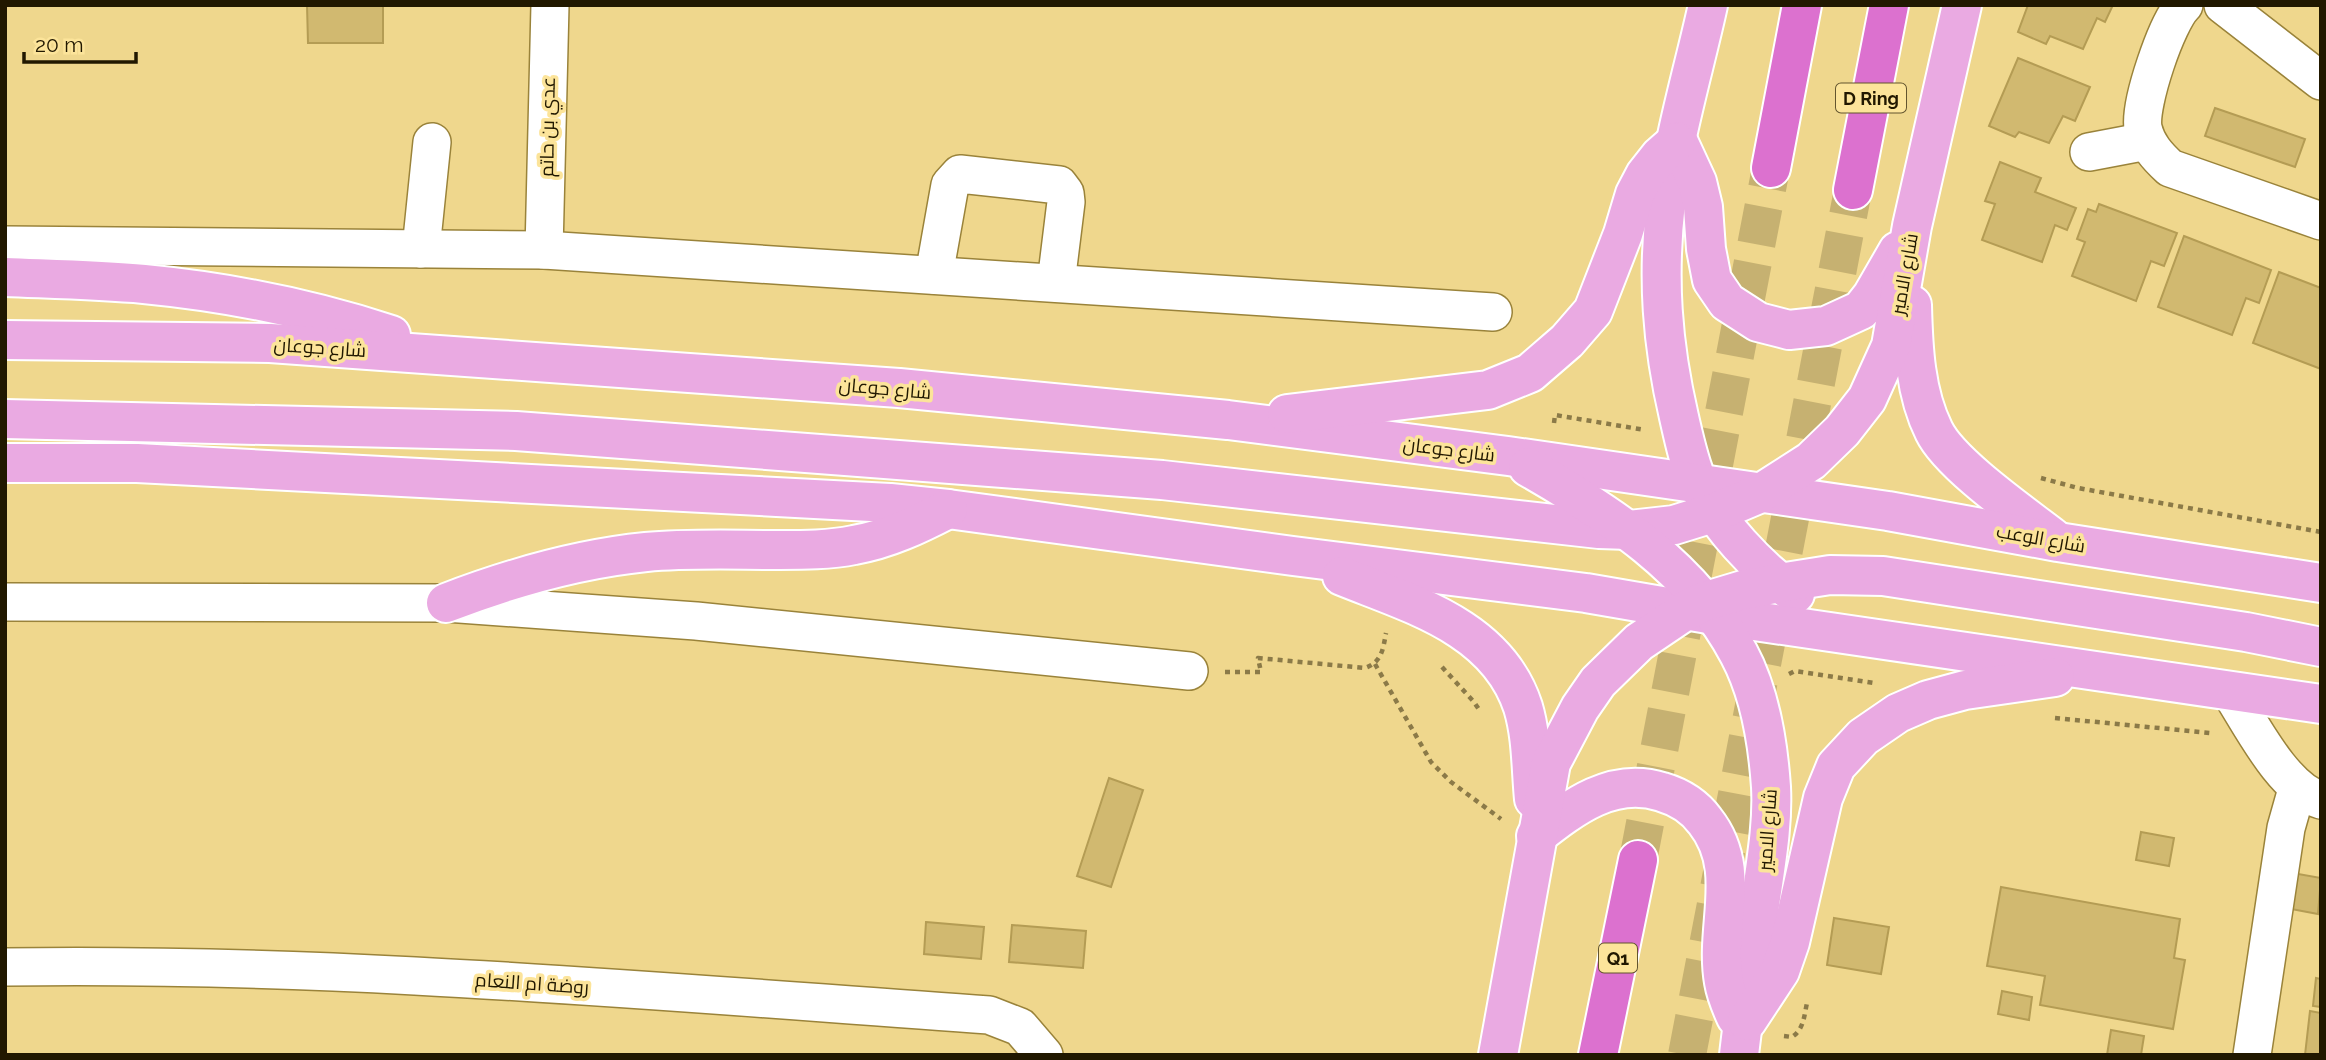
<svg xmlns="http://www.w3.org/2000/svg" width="2326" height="1060" font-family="Raleway,Cairo,sans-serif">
  <rect width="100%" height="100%" fill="#efd78d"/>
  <g fill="#d1b970" stroke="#b49c54" stroke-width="2">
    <polygon points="307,5 383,5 383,43 308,43"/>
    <polygon points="2028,5 2113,5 2105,22 2097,18 2083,49 2050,36 2046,44 2018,32"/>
    <polygon points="2018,58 2090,87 2075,121 2063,116 2049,143 2019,132 2015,137 1989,126"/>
    <polygon points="2215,108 2305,139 2295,167 2205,136"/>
    <polygon points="2000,162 2041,178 2035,192 2076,208 2067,230 2055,225 2042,262 1982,240 1995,204 1985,201"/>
    <polygon points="2099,204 2177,233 2164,266 2151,261 2136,301 2072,276 2085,242 2077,239 2088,209 2096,212"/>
    <polygon points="2184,236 2271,270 2259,303 2246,298 2232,335 2158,307"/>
    <polygon points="2279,272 2321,288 2321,369 2253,343"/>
    <polygon points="1109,778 1143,790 1111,887 1077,876"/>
    <polygon points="2141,832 2174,838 2169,866 2136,860"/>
    <polygon points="2287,872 2321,878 2318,914 2281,907"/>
    <polygon points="2001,887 2180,919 2174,958 2185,960 2173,1029 2040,1005 2045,976 1987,966"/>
    <polygon points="1834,918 1889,927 1881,974 1827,965"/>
    <polygon points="926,922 984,927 981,959 924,954"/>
    <polygon points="1012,925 1086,931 1083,968 1009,962"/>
    <polygon points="2316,978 2321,979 2321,1007 2313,1006"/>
    <polygon points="2002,991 2032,997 2029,1020 1998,1014"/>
    <polygon points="2310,1011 2321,1013 2321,1055 2305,1055"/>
    <polygon points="2111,1030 2144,1036 2141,1055 2107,1055"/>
  </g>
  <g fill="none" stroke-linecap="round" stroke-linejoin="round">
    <g stroke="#c6b171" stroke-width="38" stroke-dasharray="38 19" stroke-linecap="butt">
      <polyline points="1638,860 1771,168"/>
      <polyline points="1687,1055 1853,190"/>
    </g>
    <g stroke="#9a833a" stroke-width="40">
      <g id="minor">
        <path d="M2184,5C2167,21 2139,104 2143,128C2147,145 2157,156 2170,168L2321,221"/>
        <polyline points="2223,5 2321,81"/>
        <polyline points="2089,152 2147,141"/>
        <polyline points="5,245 544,250 1493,312"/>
        <polyline points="421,249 432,142"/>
        <polyline points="544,250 550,5"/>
        <polyline points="934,275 950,185 960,174 1059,185 1065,193 1066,202 1056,283"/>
        <polyline points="5,602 446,603 696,621 1189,671"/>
        <path d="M2229,690C2250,722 2283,790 2321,800"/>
        <path d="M5,967C334,962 661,992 989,1015L1020,1027L1044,1055"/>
        <polyline points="2252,1055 2286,828 2297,789"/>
      </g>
    </g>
    <g stroke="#fff" stroke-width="42">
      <g id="major">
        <path d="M1708,5C1694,69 1673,138 1666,202C1657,277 1662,344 1679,417C1684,439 1689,463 1698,483C1716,524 1759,569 1795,594"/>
        <polyline points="1678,141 1697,182 1703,207 1706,249 1712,280 1727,302 1758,322 1789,330 1826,326 1861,310 1872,296 1898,251"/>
        <path d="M5,277C52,279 98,280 144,284C227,292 312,309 391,335"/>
        <path d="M1912,305C1913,347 1915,393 1934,431C1950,464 2022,514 2053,538"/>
        <polyline points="5,340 270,343 899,388 1228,420 1508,456 1888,511 2058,542 2321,583"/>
        <polyline points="1287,414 1488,390 1530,373 1567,341 1593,311 1623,234 1635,194 1645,175 1660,156 1676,142"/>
        <polyline points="5,419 516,431 1162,480 1599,529 1629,530 1674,525 1716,512 1761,493 1811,461 1842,431 1867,399 1891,346 1912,226 1962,5"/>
        <polyline points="5,463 137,463 890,503 948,509 1293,556 1586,593 1714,615 2321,704"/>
        <path d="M1528,467C1610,514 1694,568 1739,654C1760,693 1768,743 1771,787C1773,824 1766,862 1761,898C1753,950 1745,1002 1739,1055"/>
        <path d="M1342,576C1411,604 1497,627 1523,707C1532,737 1531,768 1534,799"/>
        <path d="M446,603C511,578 576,559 646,552C690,548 735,550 779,550C804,550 829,550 854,545C888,539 917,525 948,509"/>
        <path d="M1536,836C1573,807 1613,776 1662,792C1679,797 1694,806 1705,821C1744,870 1714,926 1724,982C1726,994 1731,1006 1736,1017"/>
        <polyline points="1747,1021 1780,971 1790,942 1823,798 1836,766 1863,737 1898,713 1928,700 1965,690 2055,677"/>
        <polyline points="1498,1055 1551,763 1580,708 1598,682 1639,642 1685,611 1703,602 1743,590 1779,583 1830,575 1883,576 2246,632 2321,647"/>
      </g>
    </g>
    <g stroke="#fff" stroke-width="42">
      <g id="highway">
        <polyline points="1771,168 1802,5"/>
        <polyline points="1853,190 1889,5"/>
        <polyline points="1598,1055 1638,860"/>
      </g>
    </g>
    <g stroke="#8b7a48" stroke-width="4.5" stroke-dasharray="5 5" stroke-linecap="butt">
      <polyline points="1554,423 1555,415 1645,430"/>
      <polyline points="2041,478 2078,488 2321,532"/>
      <polyline points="1375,664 1431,762 1451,782 1501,819"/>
      <polyline points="1442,667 1474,702 1480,711"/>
      <path d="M1225,672H1261L1258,658L1365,668C1382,662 1383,649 1386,633"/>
      <polyline points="1789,674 1795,671 1874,683"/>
      <polyline points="2055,718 2210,733"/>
      <path d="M1784,1036L1792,1037C1804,1029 1804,1016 1807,1003"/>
    </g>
    <use href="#minor" stroke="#fff" stroke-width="37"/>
    <use href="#major" stroke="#eaaae2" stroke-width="38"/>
    <use href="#highway" stroke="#dc71cf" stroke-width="38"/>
  </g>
  <g text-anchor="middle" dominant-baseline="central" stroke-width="7" stroke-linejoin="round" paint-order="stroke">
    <g fill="#fce49a" stroke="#63552e" stroke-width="2">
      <rect x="1836" y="83.5" width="70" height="29" rx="5"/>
      <rect x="1599" y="943.5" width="38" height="29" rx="5"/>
    </g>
    <g font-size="18" font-weight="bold" fill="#211800">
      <text x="1871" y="98">D Ring</text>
      <text x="1618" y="958">Q1</text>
    </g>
    <g font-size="19" fill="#211800" stroke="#fce49a">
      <text transform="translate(547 127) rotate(-89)">عدي بن حاتم</text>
      <text transform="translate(1904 274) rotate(-80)">شارع الامير</text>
      <text transform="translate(320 347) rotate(4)">شارع جوعان</text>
      <text transform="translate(885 388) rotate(5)">شارع جوعان</text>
      <text transform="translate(1449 449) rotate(7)">شارع جوعان</text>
      <text transform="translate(2041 538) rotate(10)">شارع الوعب</text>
      <text transform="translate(1767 830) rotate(-86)">شارع الامير</text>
      <text transform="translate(532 983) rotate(4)">روضة ام النعام</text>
    </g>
  </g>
  <rect width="2326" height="1060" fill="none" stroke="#211800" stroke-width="14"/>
  <path d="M24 52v10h112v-10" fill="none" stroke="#211800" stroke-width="3.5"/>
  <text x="35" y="52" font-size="21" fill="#211800" stroke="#fce49a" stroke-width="5" paint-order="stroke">20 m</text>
</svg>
